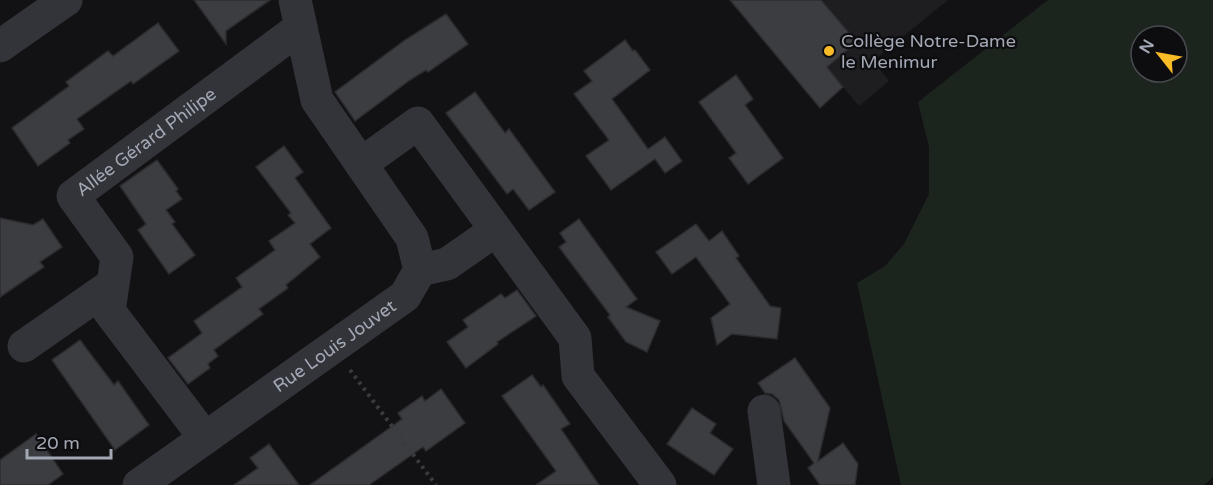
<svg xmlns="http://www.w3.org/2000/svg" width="1213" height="485" font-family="'Varela Round',sans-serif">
  <rect width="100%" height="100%" fill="#121214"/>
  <polygon fill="#1e1e21" points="730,0 948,0 873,61 889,81 859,106 843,87 820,108"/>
  <path fill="#1c241e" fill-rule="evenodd" d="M1048,0H1213V477L1204,485H901L857,283L885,266L904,244L929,194V147L918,102ZM1141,36H1177V72H1141Z"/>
  <g fill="#3c3d41" stroke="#2c2c30" stroke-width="1.5">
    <polygon points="194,0 270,0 226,31 226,44"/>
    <polygon points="730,0 821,0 857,42 827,67 843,87 820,108"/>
    <polygon points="446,14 468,44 428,72 426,70 410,80 355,121 335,92 405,40"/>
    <polygon points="158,23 179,51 133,84 131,81 77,119 84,129 68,140 70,143 38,166 12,128 69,86 66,82 108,51 113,56"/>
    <polygon points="625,40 633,51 635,50 650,70 612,99 648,149 665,137 682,161 665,173 655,159 611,190 586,156 609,140 574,94 592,81 584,71"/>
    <polygon points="736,75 753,99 745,105 783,158 748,184 729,158 736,153 699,102"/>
    <polygon points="475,92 505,133 509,129 555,192 529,210 513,189 507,194 446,113"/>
    <polygon points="284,146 303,172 295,178 331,228 310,244 320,257 286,285 288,288 259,309 263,314 214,350 218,356 208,364 210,368 188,384 168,358 202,333 194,321 242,287 236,278 275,250 269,241 295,223 288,215 291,213 256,167"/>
    <polygon points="157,160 178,189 176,191 182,199 166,210 175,222 172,224 195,255 169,274 138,230 146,224 120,186"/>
    <polygon points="0,218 33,225 43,219 62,247 40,262 44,267 0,297"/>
    <polygon points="579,219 637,299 626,307 660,321 647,352 626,342 608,317 610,315 559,247 566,242 560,233"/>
    <polygon points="696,224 709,241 722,231 739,256 736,258 770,306 781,308 777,339 732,334 717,345 711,318 730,304 696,257 672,274 656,252"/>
    <polygon points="517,290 536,316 497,342 498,344 466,368 447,342 468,327 463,320 501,294 505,298"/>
    <polygon points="80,340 114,385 118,381 149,425 115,450 52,360"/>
    <polygon points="795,358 830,408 818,461 843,443 858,464 855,485 820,485 808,468 814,463 784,421 779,400 772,394 765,393 758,383"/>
    <polygon points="532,375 541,387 543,385 570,424 561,429 599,485 536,485 556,471 502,396"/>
    <polygon points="441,389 465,423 426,451 423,447 369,485 310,485 402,419 398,413 422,396 425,401"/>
    <polygon points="692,408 716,424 710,433 733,449 714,475 667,444"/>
    <polygon points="36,434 63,474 48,485 0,485 0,460"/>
    <polygon points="269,444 299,485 234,485 258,468 250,458"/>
  </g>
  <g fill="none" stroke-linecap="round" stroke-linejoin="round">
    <polyline stroke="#393b40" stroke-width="4" stroke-dasharray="3 4.5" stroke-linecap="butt" points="350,370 436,485"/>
    <g stroke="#333439" stroke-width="33">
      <polyline points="0,46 66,0"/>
      <polyline points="361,164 418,123 575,338 578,376 660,485"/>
      <polyline points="420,270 447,264 496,230"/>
      <polyline points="24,346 113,284"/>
      <polyline points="764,411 774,485"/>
      <path id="s1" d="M205,438L109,311L117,257L73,196L301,27"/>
      <path id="s2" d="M139,485L405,296L420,270L412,238L317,100L295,0"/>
    </g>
  </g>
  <circle fill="#f9bc26" stroke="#0d0d0f" stroke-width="2" cx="829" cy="51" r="6"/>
  <g text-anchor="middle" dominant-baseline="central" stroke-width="4.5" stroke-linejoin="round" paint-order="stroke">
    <g font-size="18" fill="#a3a8b5" stroke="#0d0d0f" text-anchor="start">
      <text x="841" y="41">Collège Notre-Dame<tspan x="841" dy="21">le Menimur</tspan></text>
    </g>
    <g font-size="18" fill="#a3a8b5" stroke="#0d0d0f">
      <text stroke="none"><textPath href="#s1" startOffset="380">Allée Gérard Philipe</textPath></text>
      <text stroke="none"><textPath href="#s2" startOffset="240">Rue Louis Jouvet</textPath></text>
    </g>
  </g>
  <g transform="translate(1159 54) rotate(301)"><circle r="28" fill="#0d0d0f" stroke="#494b51" stroke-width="1.5"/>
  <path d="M0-4.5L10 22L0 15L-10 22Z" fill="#f9bc26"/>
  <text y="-9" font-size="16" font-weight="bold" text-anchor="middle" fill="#a3a8b5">N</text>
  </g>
  <path d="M27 449v9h84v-9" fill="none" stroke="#a3a8b5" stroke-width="3"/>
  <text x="36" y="449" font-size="18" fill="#a3a8b5" stroke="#0d0d0f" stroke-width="4.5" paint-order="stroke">20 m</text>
</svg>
